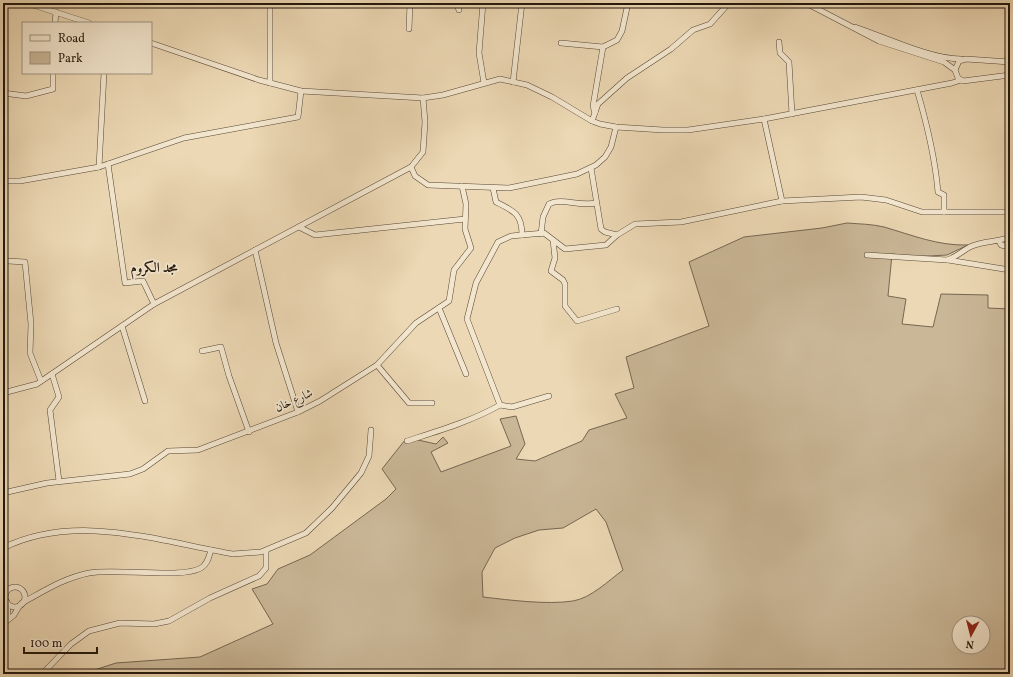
<svg xmlns="http://www.w3.org/2000/svg" width="1013" height="677" font-family="Vollkorn,Amiri,serif">
  <rect width="100%" height="100%" fill="#ecd8b4"/>
  <filter id="stains"><feTurbulence type="fractalNoise" baseFrequency=".005" numOctaves="4"/><feColorMatrix values="0 0 0 0 .2 0 0 0 0 .09 0 0 0 0 .02 0 0 0 .5 -.17"/></filter>
  <radialGradient id="worn" r=".72"><stop offset=".6" stop-color="#630" stop-opacity="0"/><stop offset="1" stop-color="#630" stop-opacity=".3"/></radialGradient>
  <path fill="#cab797" stroke="#766752" fill-rule="evenodd" d="M847,223C859,224 872,224 884,227C912,235 938,246 968,245L947,255L911,257L892,254L888,296L906,299L902,324L933,327L941,294L988,295V308L1010,309V674H82L116,663L200,657L273,624L252,589L267,584L278,569L310,555L386,499L396,489L382,469L405,440H418L436,444L443,437L448,443L431,452L441,472L511,446L500,419L516,416L525,444L516,459L535,461L582,441L589,430L627,418L615,394L634,388L626,357L709,326L689,262L744,237L822,228ZM596,509L606,522L623,570C608,581 591,598 573,601C547,605 509,600 483,597L482,572L495,548L515,538L539,530L563,528ZM959,623H983V647H959Z"/>
  <g fill="none" stroke-linecap="round" stroke-linejoin="round">
    <g stroke="#554736" stroke-width="6">
      <g id="minor">
        <polyline points="27,3 89,23"/>
        <polyline points="456,3 459,10"/>
        <polyline points="483,3 479,53 484,83"/>
        <polyline points="806,3 879,41 944,62 955,70"/>
        <polyline points="55,23 56,12"/>
        <path d="M855,27C885,37 930,59 961,59"/>
        <polyline points="409,29 410,3"/>
        <polyline points="779,42 780,53 789,62 792,114"/>
        <polyline points="151,43 259,80 301,91 423,98 443,95 500,79 527,85 552,97 592,121 600,124 616,127 663,130 688,130 764,119 952,83 961,80"/>
        <polyline points="561,43 603,47"/>
        <polyline points="1010,62 966,59 959,61 955,70 958,78 963,81 1010,75"/>
        <polyline points="513,82 522,3"/>
        <polyline points="270,83 270,3"/>
        <path d="M917,90C927,124 935,157 938,192L944,195V212"/>
        <polyline points="3,93 26,96 53,89 53,73"/>
        <polyline points="595,113 593,106 603,47 617,40 622,31 628,3"/>
        <polyline points="764,119 782,201"/>
        <polyline points="592,121 598,104 627,78 671,49 693,30 710,24 729,3"/>
        <polyline points="108,164 125,283 143,281 154,304"/>
        <polyline points="99,167 104,73"/>
        <polyline points="411,167 415,176 428,185 509,188 577,174 596,165 605,157 611,147 616,127"/>
        <polyline points="591,168 601,229 605,232 617,235"/>
        <polyline points="3,181 20,181 99,167 184,138 298,117 301,91"/>
        <path d="M493,188L496,202C514,211 522,214 522,235L544,233L565,249L606,245L617,235L635,224L681,222L782,201L861,197L886,200L922,212H1010"/>
        <polyline points="299,227 315,235 465,219"/>
        <path d="M541,234L543,217L549,204C561,197 581,207 596,203"/>
        <polyline points="522,235 511,236 498,242 476,283 467,319 500,405 512,407 549,396"/>
        <polyline points="553,240 555,258 551,271 563,280 565,284 565,306 577,321 617,309"/>
        <polyline points="999,241 1001,245 1010,247"/>
        <polyline points="255,250 276,343 298,412"/>
        <path d="M867,255L947,260C957,257 963,250 972,246C984,241 998,242 1010,237"/>
        <polyline points="3,259 8,261 25,262 31,324 30,353 41,381"/>
        <polyline points="948,260 1010,270"/>
        <polyline points="439,308 466,374"/>
        <polyline points="122,326 145,401"/>
        <polyline points="202,351 221,347 229,376 249,432"/>
        <polyline points="377,365 409,403 432,403"/>
        <polyline points="52,374 59,397 50,410 59,481"/>
        <polyline points="3,393 37,384 154,304 411,167 423,152 425,122 423,98"/>
        <path d="M407,441C438,431 472,421 500,405"/>
        <polyline points="3,493 47,483 130,474 143,469 168,451 198,450 298,412 320,401 377,365 416,323 449,301 454,270 471,248 465,229 466,204 462,186"/>
        <path d="M3,548C75,512 158,541 233,554L261,552L306,533L332,508L361,473L369,456L371,430"/>
        <circle cx="15" cy="597" r="10"/>
        <path d="M22,603C44,591 64,578 89,573C116,568 182,579 201,568C208,564 209,556 211,550"/>
        <polyline points="6,621 8,613 7,602"/>
        <polyline points="3,624 14,615 20,605"/>
        <polyline points="42,674 71,644 89,631 120,623 154,624 169,621 210,598 259,576 266,568 266,551"/>
      </g>
    </g>
    <use href="#minor" stroke="#f3e6ce" stroke-width="5"/>
  </g>
  <g text-anchor="middle" dominant-baseline="central" stroke-width="3.5" stroke-linejoin="round" paint-order="stroke">
    <g font-size="12" fill="#23170c" stroke="#f3e6ce">
      <text transform="translate(294 401) rotate(-24)">شارع خان</text>
    </g>
    <g font-size="14" font-weight="bold" fill="#23170c" stroke="#f3e6ce">
      <text x="154" y="268">مجد الكروم</text>
    </g>
  </g>
  <rect width="1013" height="677" fill="none" stroke="#ecd8b4" stroke-width="16"/>
  <rect x="4" y="4" width="1005" height="669" fill="none" stroke="#23170c" stroke-width="2"/>
  <rect x="8" y="8" width="997" height="661" fill="none" stroke="#23170c"/>
  <rect x="22" y="22" width="130" height="52" fill="#f3e6ce" stroke="#a09380"/>
  <rect x="30" y="35" width="20" height="6" fill="#f3e6ce" stroke="#a09380"/>
  <text x="58" y="42" font-size="12" fill="#23170c">Road</text>
  <rect x="30" y="52" width="20" height="12" fill="#cab797" stroke="#a09380"/>
  <text x="58" y="62" font-size="12" fill="#23170c">Park</text>
  <g transform="translate(971 635) rotate(187)"><circle r="19" fill="#f3e6ce" stroke="#a09380"/>
  <path d="M0-3L7 15L0 10L-7 15Z" fill="#8f2418"/>
  <text y="-6" font-size="11" font-weight="bold" text-anchor="middle" fill="#23170c">N</text>
  </g>
  <path d="M24 647v6h73v-6" fill="none" stroke="#23170c" stroke-width="2"/>
  <text x="30" y="647" font-size="12" fill="#23170c" stroke="#f3e6ce" stroke-width="3" paint-order="stroke">100 m</text>
  <rect width="100%" height="100%" filter="url(#stains)"/>
  <rect width="100%" height="100%" fill="url(#worn)"/>
</svg>
